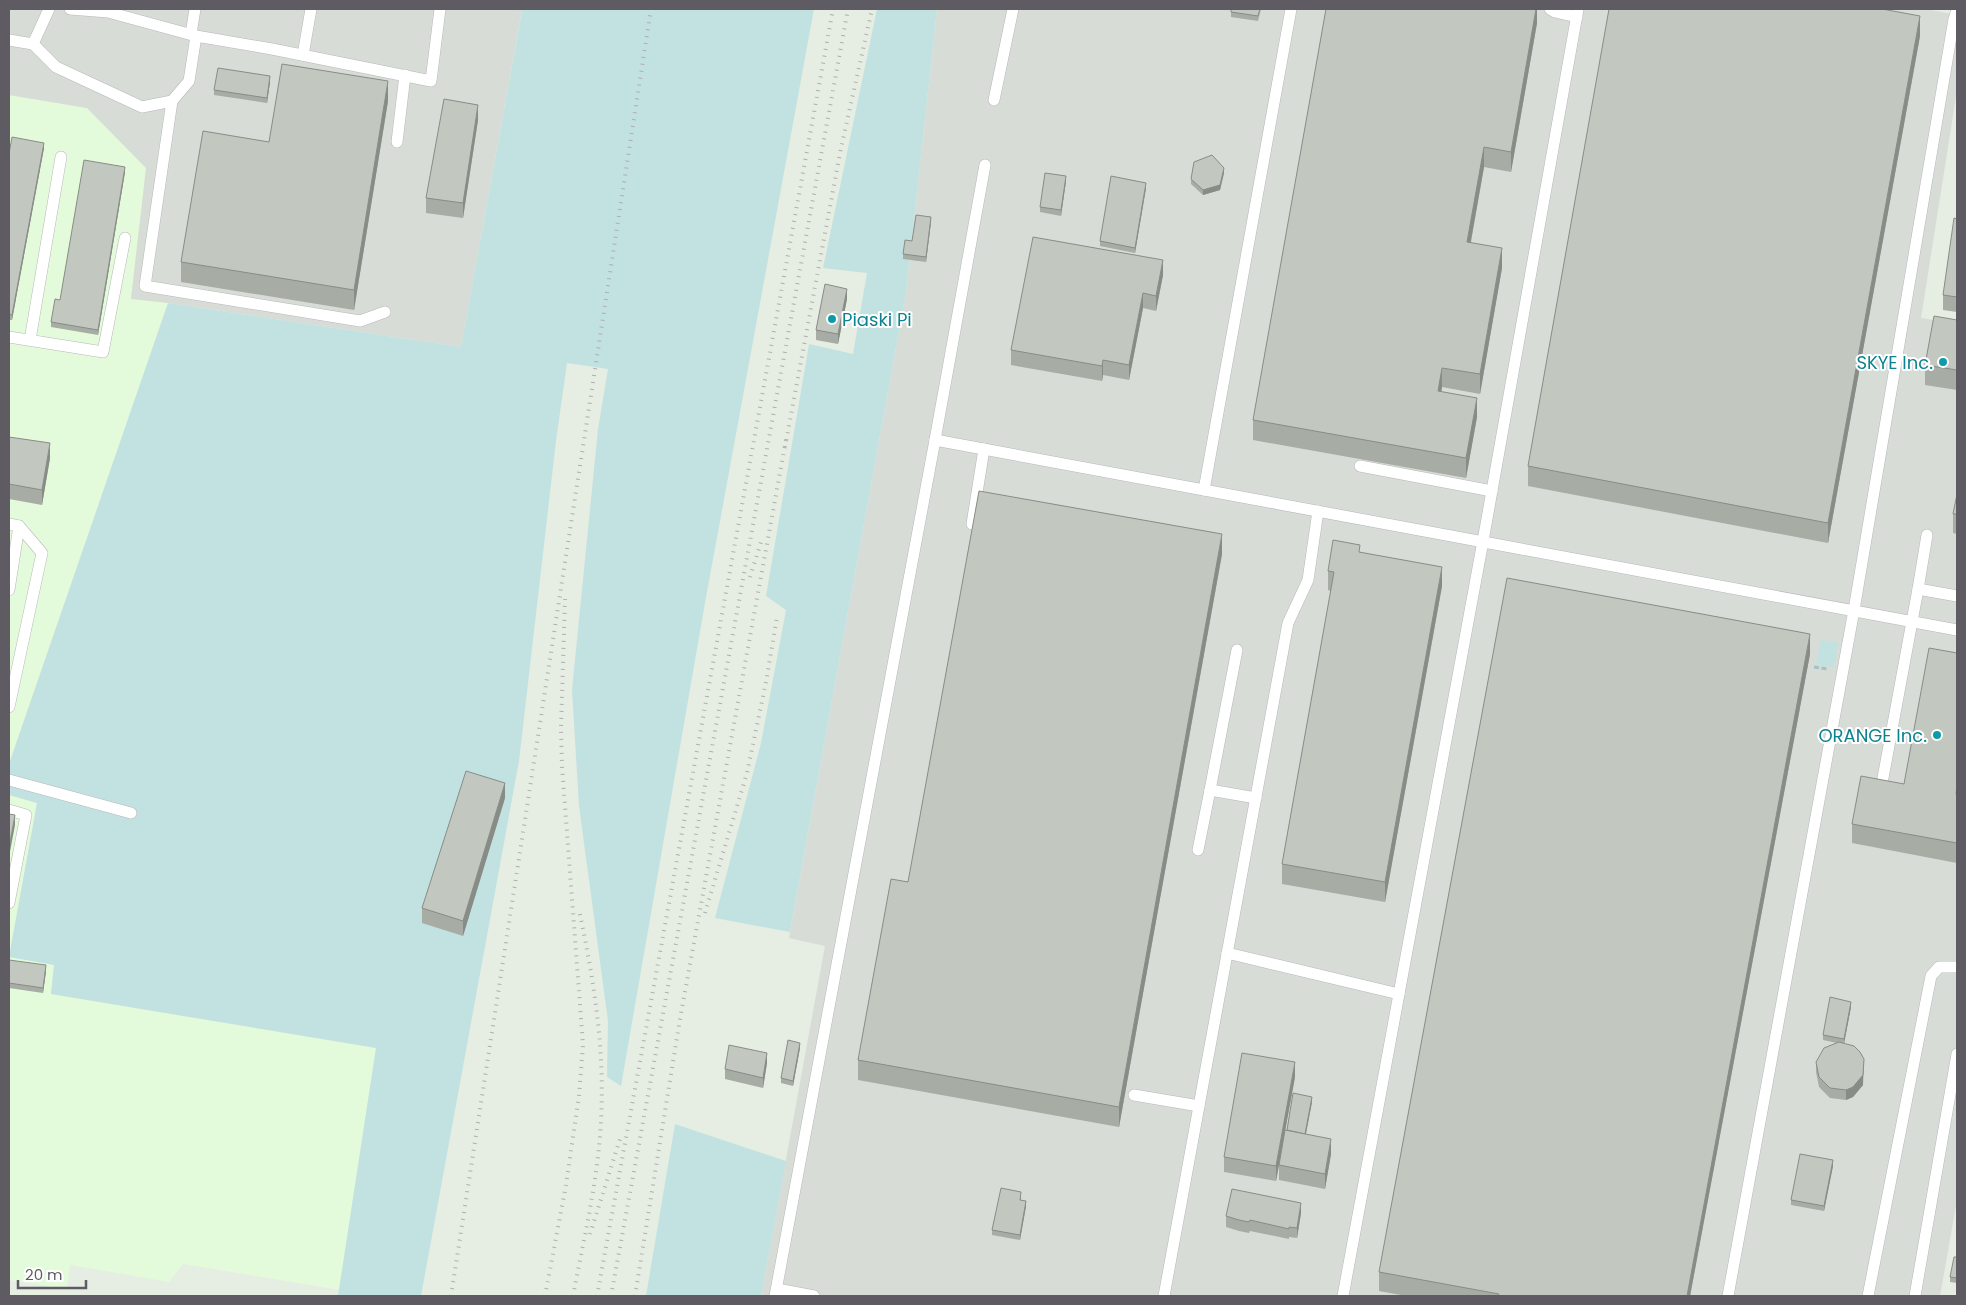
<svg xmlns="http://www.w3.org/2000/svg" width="1966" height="1305" font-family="Poppins,sans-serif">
  <rect width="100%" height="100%" fill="#e6ede3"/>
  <g fill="#e3fbda">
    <polygon points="9,95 87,108 146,168 131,298 168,303 9,764"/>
    <polygon points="9,795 37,803 9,955"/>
    <polygon points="9,957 54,965 51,994 376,1048 339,1290 183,1264 169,1282 70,1265 67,1289 9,1280"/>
  </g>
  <g fill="#d7dcd6">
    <polygon points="9,9 512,9 522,10 461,347 168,303 131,299 146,168 87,108 9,95"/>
    <polygon points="937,9 1926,9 1957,15 1957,90 1921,318 1957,324 1957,1200 1940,1296 761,1296 825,946 789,938 906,292"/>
  </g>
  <g fill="#c2e2e1">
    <polygon points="512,9 814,9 705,603 621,1086 607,1077 608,1021 579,806 572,690 598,429 608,369 567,363 556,441 519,761 421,1296 338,1296 376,1048 51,994 54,965 9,957 37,803 9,795 9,764 168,303 461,347 522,11"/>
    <polygon points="877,9 937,9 906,292 790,932 715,918 761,743 786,610 766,596 809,344 853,354 867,273 823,268"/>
    <polygon points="1821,640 1838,642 1834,667 1816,664"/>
    <polygon points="675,1124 786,1161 761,1296 646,1296"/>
  </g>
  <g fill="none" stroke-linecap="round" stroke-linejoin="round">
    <g stroke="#b9b6bc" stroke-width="12">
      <g id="service">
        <polyline points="70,9 108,12 196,36 272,49 431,81 440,9"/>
        <polyline points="1550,9 1555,12 1577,17"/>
        <polyline points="191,34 195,9"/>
        <polyline points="9,40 33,44 56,67 142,107 172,101 189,81 196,36"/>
        <polyline points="33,44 49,9"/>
        <polyline points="303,55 311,9"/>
        <polyline points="994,100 1013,9"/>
        <polyline points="172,101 145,286 360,321 385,312"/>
        <polyline points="397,142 405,75"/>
        <polyline points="9,337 103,352 125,238"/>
        <polyline points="30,340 61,157"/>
        <polyline points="935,440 985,165"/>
        <polyline points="1360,466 1492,491"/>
        <polyline points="1204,490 1291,9"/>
        <polyline points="9,524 19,526 9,590"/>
        <polyline points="972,524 984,449"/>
        <polyline points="1927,535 1918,589 1957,596"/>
        <polyline points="1237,650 1210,790 1256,798"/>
        <polyline points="9,707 42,553 19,526"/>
        <polyline points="1883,778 1918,589"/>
        <polyline points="9,780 131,813"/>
        <polyline points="9,810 26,815 9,903"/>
        <polyline points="1198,850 1210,790"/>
        <polyline points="1227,953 1399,994"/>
        <polyline points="1134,1095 1199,1106"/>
        <polyline points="777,1289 814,1296"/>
        <polyline points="775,1296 935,440 1957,630"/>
        <polyline points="1164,1296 1288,623 1308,580 1318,511"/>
        <polyline points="1343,1296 1483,541 1578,9"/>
        <polyline points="1728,1296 1854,610 1954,19 1957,10"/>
        <polyline points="1868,1296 1931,976 1939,967 1957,967"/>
        <polyline points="1915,1296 1957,1054"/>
      </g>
    </g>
    <polyline stroke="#a2c2cc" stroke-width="3" stroke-dasharray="5 2.5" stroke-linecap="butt" points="1814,667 1828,669"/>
    <use href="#service" stroke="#fff" stroke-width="11"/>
    <g stroke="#afaeaf" stroke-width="4" stroke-dasharray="1 6" stroke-linecap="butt">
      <polyline points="785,447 841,148 872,9"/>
      <polyline points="750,577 762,539"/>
      <polyline points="705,913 747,773 766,682 777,617"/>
      <polyline points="590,1234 620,1139"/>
      <polyline points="451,1296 651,9"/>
      <polyline points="545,1296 566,1185 579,1096 583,1045 562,766 561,728 565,599"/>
      <path d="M573,1296C584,1238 598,1180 601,1121C605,1050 594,980 579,910"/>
      <polyline points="597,1296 833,9"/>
      <polyline points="611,1296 848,9"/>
      <polyline points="635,1296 680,1019 786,440"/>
    </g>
  </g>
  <g fill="#a7aca5">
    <polygon points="1261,9 1258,21 1231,17 1231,12"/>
    <polygon points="1537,9 1537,23 1511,172 1484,167 1471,242 1502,268 1480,394 1442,387 1441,392 1477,417 1466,478 1253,440 1253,420"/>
    <polygon points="1920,36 1828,543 1528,486 1528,466"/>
    <polygon points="270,82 267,103 214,95 214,90"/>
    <polygon points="388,101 354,310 181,282 181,262 269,142"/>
    <polygon points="478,120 463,218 426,213 426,198"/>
    <polygon points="44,148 12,320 9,320 9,154"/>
    <polygon points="125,172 98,335 51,327 51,322"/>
    <polygon points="1224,173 1220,190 1203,195 1191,184 1191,179"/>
    <polygon points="1066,181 1061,216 1040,212 1040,207"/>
    <polygon points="1146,188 1135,253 1100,246 1100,241"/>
    <polygon points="1957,219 1957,312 1943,310 1943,295"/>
    <polygon points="931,222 926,262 903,259 903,254 912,241"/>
    <polygon points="1163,275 1156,311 1143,308 1129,380 1103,375 1102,381 1011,365 1011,350"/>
    <polygon points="847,299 838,344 816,340 816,330"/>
    <polygon points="1957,320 1957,390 1925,385 1925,365"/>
    <polygon points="9,437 50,458 42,505 9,499"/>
    <polygon points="1957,494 1957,534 1953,533 1953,514"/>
    <polygon points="1360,552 1442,586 1385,902 1282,884 1282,864 1331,591 1328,590 1328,571"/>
    <polygon points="1222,554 1119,1127 858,1080 858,1060 908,882"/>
    <polygon points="1957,653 1957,863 1852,843 1852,824 1904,784"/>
    <polygon points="1810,654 1690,1296 1406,1296 1379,1291 1379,1272"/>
    <polygon points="505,798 463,936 422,923 422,908"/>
    <polygon points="9,960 46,971 43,993 9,988"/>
    <polygon points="1851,1007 1844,1043 1863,1085 1853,1097 1846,1100 1830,1098 1819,1087 1816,1072 1816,1062 1837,1043 1823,1040 1823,1035"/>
    <polygon points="800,1048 793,1086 781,1083 781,1078"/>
    <polygon points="767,1063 763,1088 725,1079 725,1069"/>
    <polygon points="1295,1077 1285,1130 1287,1130 1312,1102 1306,1134 1331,1154 1325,1189 1279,1180 1279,1165 1276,1181 1224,1172 1224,1157"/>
    <polygon points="1833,1166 1824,1211 1791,1205 1791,1200"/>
    <polygon points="1021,1197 1021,1200 1026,1206 1020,1240 992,1235 992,1230"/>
    <polygon points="1301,1213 1297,1238 1289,1237 1289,1239 1250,1231 1249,1233 1239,1231 1226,1227 1226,1216"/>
    <polygon points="1957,1257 1957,1283 1950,1282 1950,1277"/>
  </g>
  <g fill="#888c86">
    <polygon points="1536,9 1537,9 1537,23 1511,172 1511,152"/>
    <polygon points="1920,16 1920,36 1828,543 1828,523"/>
    <polygon points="270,76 270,82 267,103 267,98"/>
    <polygon points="388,81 388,101 354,310 354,290"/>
    <polygon points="478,105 478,120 463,218 463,203"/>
    <polygon points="44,143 44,148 12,320 12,315"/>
    <polygon points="1484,147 1484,167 1467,262 1467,242"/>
    <polygon points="125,167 125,172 98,335 98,330"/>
    <polygon points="1224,168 1224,173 1220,190 1203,195 1203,190"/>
    <polygon points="1066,176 1066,181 1061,216 1061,210"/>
    <polygon points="1146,183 1146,188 1135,253 1135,248"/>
    <polygon points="931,217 931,222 926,262 926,257"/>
    <polygon points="1502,248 1502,268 1480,394 1480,374"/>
    <polygon points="1163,260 1163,275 1156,311 1156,296"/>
    <polygon points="847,289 847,299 838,344 838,334"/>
    <polygon points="1143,293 1143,308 1129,380 1129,365"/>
    <polygon points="1103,360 1103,375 1102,381 1102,366"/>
    <polygon points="1442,368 1442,387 1438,411 1438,391"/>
    <polygon points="1477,398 1477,417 1466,478 1466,458"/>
    <polygon points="50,443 50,458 42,505 42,490"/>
    <polygon points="1222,534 1222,554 1119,1127 1119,1107"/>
    <polygon points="1442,567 1442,586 1385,902 1385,882"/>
    <polygon points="1810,634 1810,654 1690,1296 1687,1296"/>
    <polygon points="505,783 505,798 463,936 463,921"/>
    <polygon points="15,815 15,825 9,857 9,847"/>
    <polygon points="46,965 46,971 43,993 43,988"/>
    <polygon points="1851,1002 1851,1007 1844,1044 1844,1039"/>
    <polygon points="800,1043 800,1048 793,1086 793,1081"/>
    <polygon points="767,1053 767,1063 763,1088 763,1078"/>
    <polygon points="1864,1059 1863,1085 1853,1097 1846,1100 1846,1090"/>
    <polygon points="1295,1062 1295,1077 1276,1181 1276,1166"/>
    <polygon points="1312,1097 1312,1102 1304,1143 1304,1138"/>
    <polygon points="1331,1139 1331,1154 1325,1189 1325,1174"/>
    <polygon points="1833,1160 1833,1166 1824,1211 1824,1206"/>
    <polygon points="1026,1201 1026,1206 1020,1240 1020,1235"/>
    <polygon points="1301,1203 1301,1213 1297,1238 1297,1228"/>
  </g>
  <g fill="#c2c8c0" stroke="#888c86">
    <polygon points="1231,9 1260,9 1258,16 1231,12"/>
    <polygon points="1326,9 1536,9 1511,152 1484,147 1467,242 1502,248 1480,374 1442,368 1438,391 1477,398 1466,458 1253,420"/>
    <polygon points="1609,9 1882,9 1920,16 1828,523 1528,466"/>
    <polygon points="282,64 388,81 354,290 181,262 203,131 269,142"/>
    <polygon points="218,68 270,76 267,98 214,90"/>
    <polygon points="444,99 478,105 463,203 426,198"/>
    <polygon points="12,137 44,143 12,315 9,314 9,154"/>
    <polygon points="1212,155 1224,168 1220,185 1203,190 1191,179 1194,162"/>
    <polygon points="84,160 125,167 98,330 51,322 55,299 60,300"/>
    <polygon points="1045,173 1066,176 1061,210 1040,207"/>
    <polygon points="1111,176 1146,183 1135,248 1100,241"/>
    <polygon points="916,215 931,217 926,257 903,254 905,240 912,241"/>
    <polygon points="1954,218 1957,219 1957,297 1943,295"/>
    <polygon points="1033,237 1163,260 1156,296 1143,293 1129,365 1103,360 1102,366 1011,350"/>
    <polygon points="825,284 847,289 838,334 816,330"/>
    <polygon points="1934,316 1957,320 1957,370 1925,365"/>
    <polygon points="9,437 50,443 42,490 9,484"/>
    <polygon points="979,491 1222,534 1119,1107 858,1060 891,879 908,882"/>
    <polygon points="1957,494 1957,514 1953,514"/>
    <polygon points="1333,540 1360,545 1359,552 1442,567 1385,882 1282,864 1334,572 1328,571"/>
    <polygon points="1507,578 1810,634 1687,1296 1498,1296 1499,1294 1379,1272"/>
    <polygon points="1929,648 1957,653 1957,786 1956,794 1957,795 1957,843 1852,824 1861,776 1904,784"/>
    <polygon points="466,771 505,783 463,921 422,908"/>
    <polygon points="9,814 15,815 9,847"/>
    <polygon points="9,960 46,965 43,988 9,983"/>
    <polygon points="1830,997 1851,1002 1844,1039 1823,1035"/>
    <polygon points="788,1040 800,1043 793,1081 781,1078"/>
    <polygon points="1839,1042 1854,1046 1860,1052 1864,1059 1863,1075 1853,1087 1846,1090 1830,1088 1819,1077 1816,1062 1824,1048"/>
    <polygon points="729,1045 767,1053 763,1078 725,1069"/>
    <polygon points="1242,1053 1295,1062 1276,1166 1224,1157"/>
    <polygon points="1293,1093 1312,1097 1305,1134 1287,1130"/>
    <polygon points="1285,1130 1331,1139 1325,1174 1279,1165"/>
    <polygon points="1800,1154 1833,1160 1824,1206 1791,1200"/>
    <polygon points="1001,1188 1021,1192 1020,1200 1026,1201 1020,1235 992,1230"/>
    <polygon points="1232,1189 1301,1203 1297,1228 1289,1227 1289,1229 1250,1220 1249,1222 1239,1220 1226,1216"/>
    <polygon points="1954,1257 1957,1257 1957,1278 1950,1277"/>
  </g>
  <g fill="#0f9aa8" stroke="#fff" stroke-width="2">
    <circle cx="832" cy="319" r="5"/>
    <circle cx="1943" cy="362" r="5"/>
    <circle cx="1937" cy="735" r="5"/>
  </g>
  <g text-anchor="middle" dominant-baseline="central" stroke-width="4" stroke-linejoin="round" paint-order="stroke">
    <g font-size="18" fill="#0d838f" stroke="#fff" text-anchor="end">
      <text x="842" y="319" text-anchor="start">Piaski Pi</text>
      <text x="1933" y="362">SKYE Inc.</text>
      <text x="1927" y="735">ORANGE Inc.</text>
    </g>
  </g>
  <rect width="1966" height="1305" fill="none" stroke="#5f5b63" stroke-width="20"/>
  <path d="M18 1280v8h68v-8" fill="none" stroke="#5f5b63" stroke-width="2.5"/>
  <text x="25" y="1280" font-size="15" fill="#5f5b63" stroke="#ffffff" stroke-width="4" paint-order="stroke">20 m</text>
</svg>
